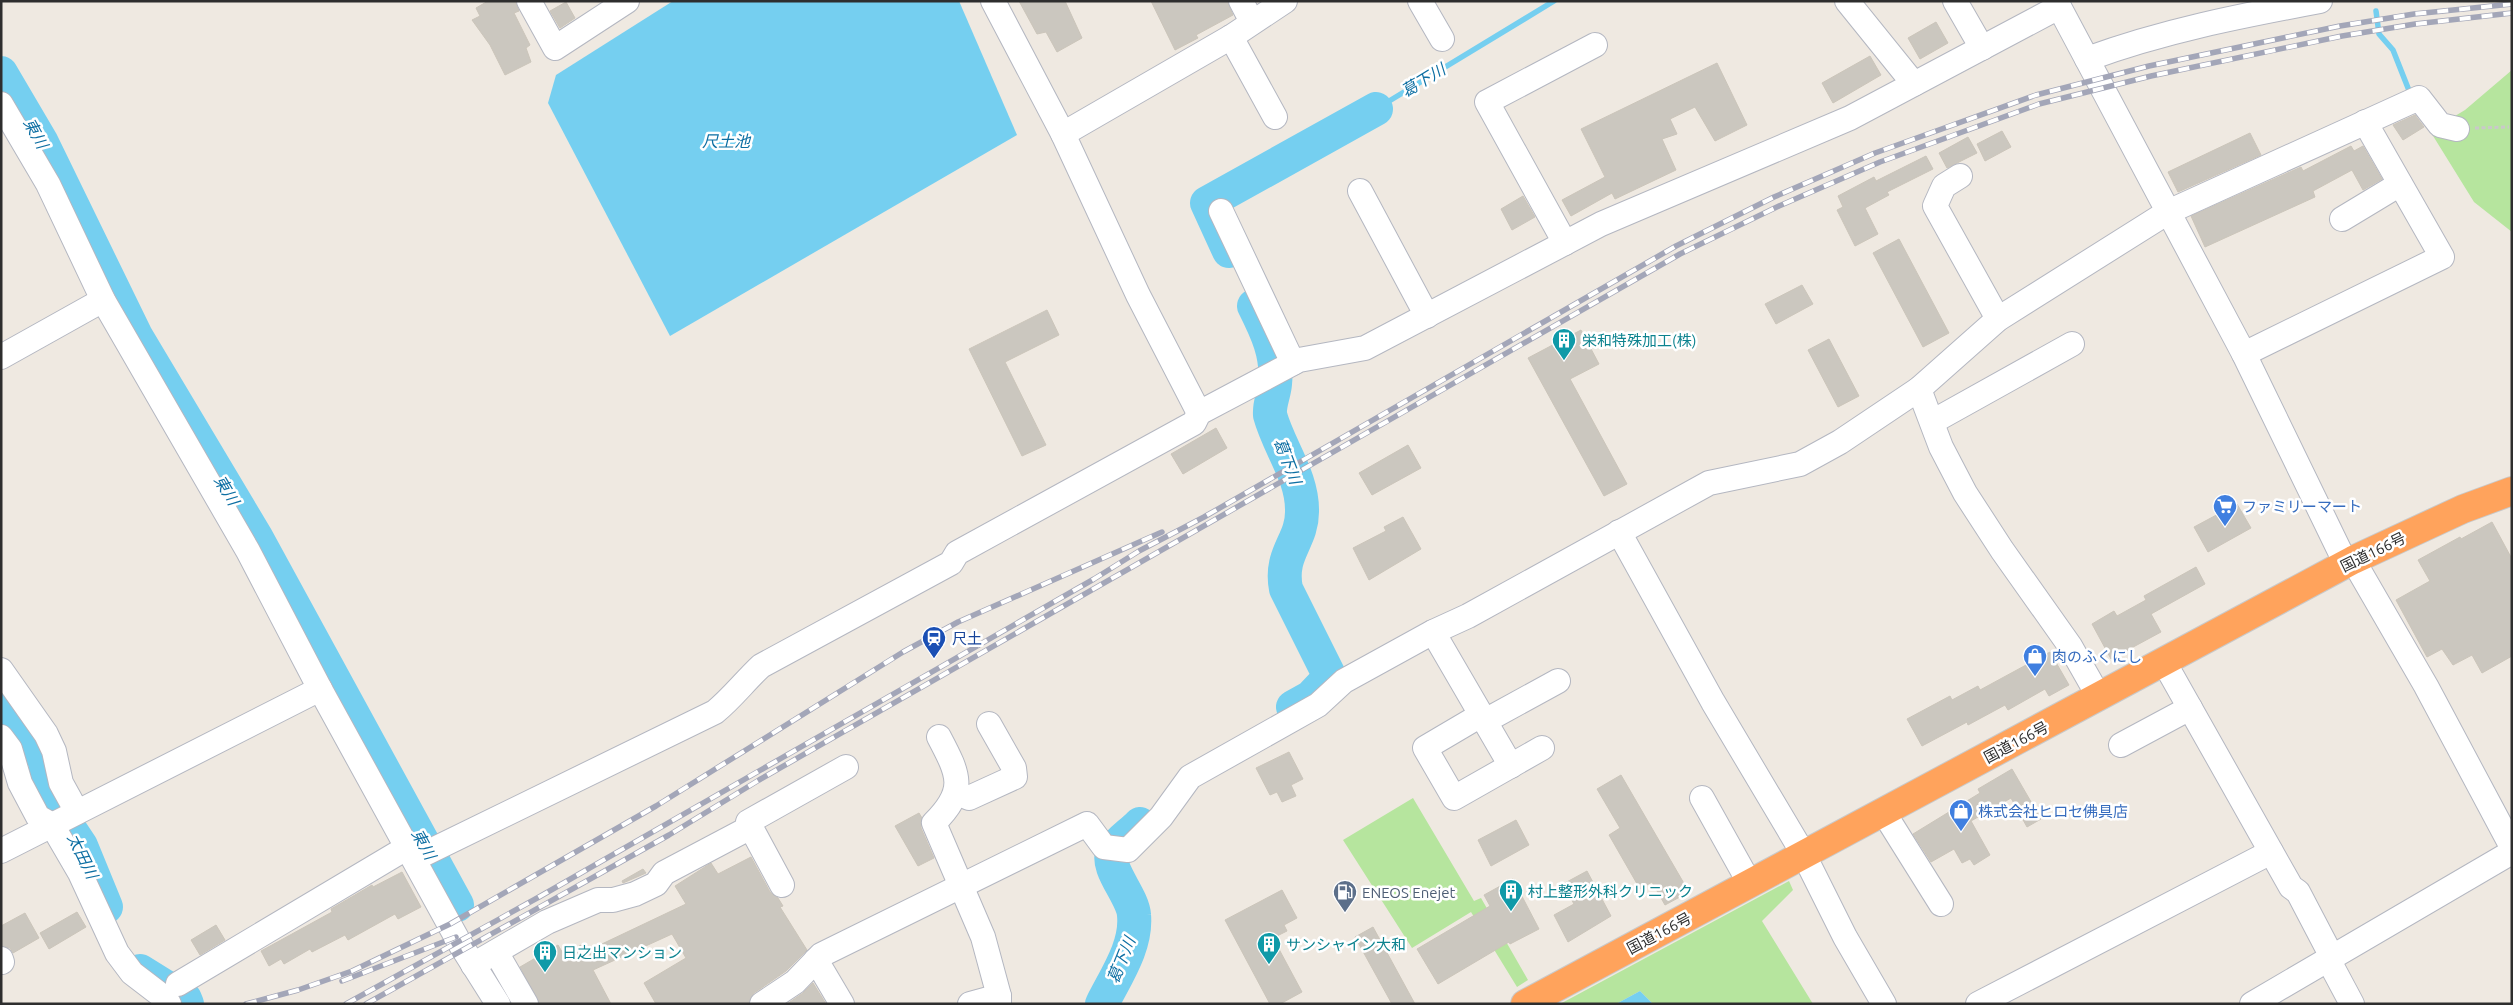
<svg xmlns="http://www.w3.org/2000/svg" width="2513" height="1005" font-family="Ubuntu,'Noto Sans JP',sans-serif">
  <rect width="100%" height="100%" fill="#efe9e1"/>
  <g fill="#b6e59e">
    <polygon points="2512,70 2512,232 2474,202 2430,131 2465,110"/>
    <polygon points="1413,798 1474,901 1481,898 1528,980 1517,987 1471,912 1412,948 1343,840"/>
    <polygon points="1789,881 1793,890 1762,921 1813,1004 1653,1004 1640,991 1616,1004 1560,1004"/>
  </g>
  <g fill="#75cff0">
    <polygon points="673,1 959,1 1017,135 670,336 548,103 556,75"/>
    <polygon points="1640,991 1653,1004 1616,1004"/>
  </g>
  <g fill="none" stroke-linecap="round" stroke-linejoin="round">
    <g stroke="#75cff0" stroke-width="5.5">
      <polyline points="2376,11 2379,34 2393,50 2410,93"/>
      <polyline points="1376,109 1554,1"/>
    </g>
    <g stroke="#75cff0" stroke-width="34">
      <polyline points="1,73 41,141 136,336 256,537 457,905"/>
      <polyline points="1229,251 1207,203 1376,109"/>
      <path d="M1254,306C1267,332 1278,355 1275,384C1274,395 1269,404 1270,415C1279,448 1303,477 1302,512C1302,542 1279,553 1286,589L1330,677L1311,697L1293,707"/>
      <polyline points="1,691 44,759 55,807 81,846 106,907"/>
      <polyline points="140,971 185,999 187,1004"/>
      <path d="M1102,1004C1116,976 1137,946 1134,915C1133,896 1104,867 1113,851C1118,841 1132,833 1140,824"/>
    </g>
  </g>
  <g fill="#cbc7bf" stroke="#cbc5ba">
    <polygon points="488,1 515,1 519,11 514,13 530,45 526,48 531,62 505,75 490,45 472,20 480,16 476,8"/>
    <polygon points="1019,1 1065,1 1082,38 1057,52 1046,32 1037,34"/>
    <polygon points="1151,1 1227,1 1233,15 1196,35 1198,38 1175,50"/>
    <polygon points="566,2 575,18 560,28 550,11"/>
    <polygon points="1936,22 1948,43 1920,59 1908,38"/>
    <polygon points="1870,56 1881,75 1833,103 1822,83"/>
    <polygon points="1717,63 1747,125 1715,141 1695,107 1670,119 1677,134 1662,139 1676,170 1615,199 1612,193 1571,216 1562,200 1605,177 1581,129"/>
    <polygon points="2415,115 2424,127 2403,140 2393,125"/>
    <polygon points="2002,131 2011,147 1985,161 1977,144"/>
    <polygon points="2250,133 2261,155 2178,192 2168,172"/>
    <polygon points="1968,137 1977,153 1947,168 1939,153"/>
    <polygon points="2351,146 2354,151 2363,146 2382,179 2363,190 2352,170 2313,191 2315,197 2205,247 2191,216 2301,167 2303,171"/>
    <polygon points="1926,156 1933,169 1887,192 1889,195 1865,208 1878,234 1855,246 1837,210 1843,207 1838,196 1874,177 1876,181"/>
    <polygon points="1523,196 1535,217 1512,230 1501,209"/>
    <polygon points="1899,239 1949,333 1923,347 1873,253"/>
    <polygon points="1802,285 1813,304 1776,324 1765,304"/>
    <polygon points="1047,310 1059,335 1005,362 1046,445 1022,456 969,349"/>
    <polygon points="1581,330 1599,364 1570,379 1627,484 1604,496 1528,358"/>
    <polygon points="1829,339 1859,396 1838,407 1808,350"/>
    <polygon points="1216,428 1227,448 1183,474 1171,454"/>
    <polygon points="1408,445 1421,468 1372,495 1359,473"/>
    <polygon points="2237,504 2251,528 2208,552 2194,527"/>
    <polygon points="1403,517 1421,549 1369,580 1353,548 1386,531 1384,527"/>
    <polygon points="2492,522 2512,559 2512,656 2482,673 2472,655 2453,665 2442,649 2427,657 2396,600 2430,581 2418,560 2460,537 2461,539"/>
    <polygon points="2196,567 2205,584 2151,614 2161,632 2111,659 2092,624 2114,611 2117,616 2146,600 2144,596"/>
    <polygon points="2050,652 2069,685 2049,696 2045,689 2008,710 2005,705 1968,725 1967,722 1922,746 1907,719 1950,696 1952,700 1978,686 1980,690"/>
    <polygon points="1289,752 1303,779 1291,785 1296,796 1282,802 1277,792 1270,795 1256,768"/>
    <polygon points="2012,769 2041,819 2027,827 2011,798 1971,821 1990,855 1974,865 1970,859 1962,863 1954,849 1931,862 1913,834 1980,793 1978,789"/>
    <polygon points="1621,775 1689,892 1665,905 1652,882 1640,889 1609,835 1620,828 1597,789"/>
    <polygon points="919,813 922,818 921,828 934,858 918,866 895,826"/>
    <polygon points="1516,820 1529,845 1491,866 1478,840"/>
    <polygon points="751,857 770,892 778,898 783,906 780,907 807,950 786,971 754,993 748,1004 656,1004 644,983 686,958 672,934 593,970 611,1004 540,1004 520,967 558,945 564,955 581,945 585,952 686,904 675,886 711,863 718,874"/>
    <polygon points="643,869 646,873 623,883 622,881"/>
    <polygon points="1587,871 1611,916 1568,942 1554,915 1574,904 1563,884"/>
    <polygon points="402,872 421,907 398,919 395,914 348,940 345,935 312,952 310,949 284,964 281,959 269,966 261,951 332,912 331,909 372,885 373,887"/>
    <polygon points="1513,879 1539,929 1510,944 1509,942 1438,984 1417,949 1490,906 1484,895"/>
    <polygon points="1282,890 1297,918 1284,925 1287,931 1273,938 1302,992 1280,1004 1270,1004 1225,920"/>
    <polygon points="77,912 86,927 49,949 40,933"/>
    <polygon points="25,913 39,938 13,953 10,948 1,946 1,926"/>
    <polygon points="216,925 225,940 200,955 191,940"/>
    <polygon points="1373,927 1415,1004 1392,1004 1355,937"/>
    <polygon points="813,983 826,1004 787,1004 803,993"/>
  </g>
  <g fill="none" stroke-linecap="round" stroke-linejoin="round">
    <g stroke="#b4b7c1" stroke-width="26">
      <g id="minor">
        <polyline points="529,1 555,48 627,1"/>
        <polyline points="993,1 1063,134 1138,295 1199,413"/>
        <polyline points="1241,1 1252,22"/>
        <polyline points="1420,1 1442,39"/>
        <polyline points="1847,1 1914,84"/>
        <polyline points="1955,1 1982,48"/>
        <polyline points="2056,1 2244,354 2346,564"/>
        <polyline points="1231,37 1275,117"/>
        <path d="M2087,59C2163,31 2240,16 2320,1"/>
        <polyline points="1,104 48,184 103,300 248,551 320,689 459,942 498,1004"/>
        <polyline points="1063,134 1231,37 1285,1"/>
        <polyline points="1960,176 1944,186 1935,206 1998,319"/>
        <polyline points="1360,191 1427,316"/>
        <polyline points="1221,211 1293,363"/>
        <polyline points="2342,219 2400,184"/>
        <polyline points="1565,243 1487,102 1595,45"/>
        <polyline points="2244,354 2442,257 2365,122"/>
        <polyline points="1,357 103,300"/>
        <polyline points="1919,389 1941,447 1965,493 2002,550 2070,646 2099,697"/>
        <polyline points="1932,422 2072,344"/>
        <polyline points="1619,532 1713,702 1804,855 1845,937 1884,1004"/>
        <polyline points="2353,560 2426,686 2512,847"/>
        <polyline points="1433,632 1511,766"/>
        <polyline points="2164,662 2291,887 2298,892 2332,957"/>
        <polyline points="1,670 46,734 54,751 61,783 77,812"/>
        <polyline points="1481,715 1425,748 1454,798 1542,748"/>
        <polyline points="1485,721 1558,681"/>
        <polyline points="1,737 10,749 20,783 38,817 52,825 80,873 117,953 132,973 166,999 169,1004"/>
        <path d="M939,737C959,775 967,790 934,823L983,937L999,996V1004"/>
        <polyline points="2121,745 2190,708"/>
        <polyline points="957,793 969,798 1015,777 1014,768 989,724"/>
        <polyline points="1702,798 1750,884"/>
        <polyline points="1884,813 1941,904"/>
        <polyline points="1,851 320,689"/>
        <path d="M414,859L715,712C732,698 745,681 761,666L951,563L957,553L1194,423L1199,413L1299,360L1365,348L1601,224L1850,118L2059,7"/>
        <polyline points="782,885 748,822 846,767"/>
        <polyline points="496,952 526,1004"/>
        <polyline points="1,959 2,962"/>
        <polyline points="2328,959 2352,1004"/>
        <polyline points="816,960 842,1004"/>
        <polyline points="473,965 547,922 598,900 613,900 635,894 656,884 664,873 751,827"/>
        <polyline points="178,984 408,847"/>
        <polyline points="762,1004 795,982 821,955 1087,824 1104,847 1128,850 1161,817 1190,777 1318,705 1344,681 1433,632 1468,616 1709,483 1800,464 1840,442 1919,389 1998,319 2168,212 2419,98 2440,125 2457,129"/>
        <polyline points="970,1004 999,996"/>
        <polyline points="1978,1004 2271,852"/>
        <polyline points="2252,1004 2512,852"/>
      </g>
    </g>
    <g stroke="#c9c9c9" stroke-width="30">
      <polyline id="highway" points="1525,1004 2353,560 2463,509 2512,491"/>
    </g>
    <polyline stroke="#c9c9c9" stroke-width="3" stroke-dasharray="4 2.5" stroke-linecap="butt" points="2475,128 2509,127"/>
    <use href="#minor" stroke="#fff" stroke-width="24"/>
    <use href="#highway" stroke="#ffa35c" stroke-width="28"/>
    <g stroke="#a3a6b8" stroke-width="5.5">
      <g id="rail">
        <polyline points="342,981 456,937"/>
        <polyline points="246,1004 298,990 352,971 450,924 656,806 903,652 958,622 1162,532"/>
        <polyline points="346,1004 539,897 1094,579 1139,551 1204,517 1676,246 1774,197 1875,153 2036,95 2149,66 2340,26 2414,14 2512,4"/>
        <polyline points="366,1004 669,835 759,780 1680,254 1779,206 1880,162 2039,104 2151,76 2342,36 2415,24 2512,13"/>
      </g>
    </g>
    <use href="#rail" stroke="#fff" stroke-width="4" stroke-dasharray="11" stroke-linecap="butt"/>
  </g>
  <defs>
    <g id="building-pin" transform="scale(1.25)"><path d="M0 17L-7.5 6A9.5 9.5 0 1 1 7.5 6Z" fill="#0f9aa8" stroke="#fff"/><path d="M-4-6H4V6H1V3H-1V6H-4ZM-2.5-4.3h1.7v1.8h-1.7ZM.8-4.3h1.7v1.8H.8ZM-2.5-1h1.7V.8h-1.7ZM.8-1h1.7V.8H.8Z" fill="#fff"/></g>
    <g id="supermarket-pin" transform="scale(1.25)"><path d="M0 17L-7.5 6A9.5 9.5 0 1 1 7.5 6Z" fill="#3f7fe0" stroke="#fff"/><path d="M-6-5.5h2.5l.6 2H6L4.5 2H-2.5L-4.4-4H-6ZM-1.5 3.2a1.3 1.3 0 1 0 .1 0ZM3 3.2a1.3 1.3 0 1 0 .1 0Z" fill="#fff"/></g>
    <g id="station-pin" transform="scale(1.25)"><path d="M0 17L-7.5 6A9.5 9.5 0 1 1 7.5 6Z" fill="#1a4fb4" stroke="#fff"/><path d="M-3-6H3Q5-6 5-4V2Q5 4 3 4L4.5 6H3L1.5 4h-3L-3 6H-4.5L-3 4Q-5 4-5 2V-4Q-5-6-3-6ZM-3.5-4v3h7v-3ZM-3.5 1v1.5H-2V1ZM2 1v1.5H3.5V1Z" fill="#fff"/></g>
    <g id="shop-pin" transform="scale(1.25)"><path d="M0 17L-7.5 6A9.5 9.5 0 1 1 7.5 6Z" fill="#3f7fe0" stroke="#fff"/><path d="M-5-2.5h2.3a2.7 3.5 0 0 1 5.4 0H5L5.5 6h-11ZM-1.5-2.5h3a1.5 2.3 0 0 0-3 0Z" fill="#fff"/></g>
    <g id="fuel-pin" transform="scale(1.25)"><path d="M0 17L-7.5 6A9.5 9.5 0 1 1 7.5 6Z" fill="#5c6f8a" stroke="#fff"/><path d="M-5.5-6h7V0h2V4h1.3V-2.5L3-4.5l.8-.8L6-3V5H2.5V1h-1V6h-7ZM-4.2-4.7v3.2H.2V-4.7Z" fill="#fff"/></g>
  </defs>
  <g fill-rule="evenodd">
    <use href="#building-pin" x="1564" y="340"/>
    <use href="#supermarket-pin" x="2225" y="506"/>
    <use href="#station-pin" x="934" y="638"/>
    <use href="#shop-pin" x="2035" y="656"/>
    <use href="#shop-pin" x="1961" y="811"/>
    <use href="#building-pin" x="1511" y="891"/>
    <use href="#fuel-pin" x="1345" y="892"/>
    <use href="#building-pin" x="1269" y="944"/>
    <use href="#building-pin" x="545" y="952"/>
  </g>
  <g text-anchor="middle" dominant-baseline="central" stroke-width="5" stroke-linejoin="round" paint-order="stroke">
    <g font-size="15" fill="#0d838f" stroke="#fff" text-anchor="start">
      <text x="1582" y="340">栄和特殊加工(株)</text>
      <text x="1528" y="891">村上整形外科クリニック</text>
      <text x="1286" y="944">サンシャイン大和</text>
      <text x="562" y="952">日之出マンション</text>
    </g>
    <g font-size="15" fill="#366cbe" stroke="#fff" text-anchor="start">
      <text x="2242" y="506">ファミリーマート</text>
      <text x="2052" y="656">肉のふくにし</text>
      <text x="1978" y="811">株式会社ヒロセ佛具店</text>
    </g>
    <g font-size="15" fill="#2e2e2e" stroke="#fff">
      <text transform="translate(2373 552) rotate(-26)">国道166号</text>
      <text transform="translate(2016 742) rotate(-28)">国道166号</text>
      <text transform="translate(1659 933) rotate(-28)">国道166号</text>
    </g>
    <g font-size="15" fill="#164399" stroke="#fff" text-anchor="start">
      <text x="952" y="638">尺土</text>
    </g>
    <g font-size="15" fill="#4e5e75" stroke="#fff" text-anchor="start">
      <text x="1362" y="892">ENEOS Enejet</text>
    </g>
    <g font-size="16" font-style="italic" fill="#0d6fa3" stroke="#fff">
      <text transform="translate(1423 80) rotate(-31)">葛下川</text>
      <text transform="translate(36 133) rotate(61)">東川</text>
      <text x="726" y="141">尺土池</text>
      <text transform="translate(1288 461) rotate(69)">葛下川</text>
      <text transform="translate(227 490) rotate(59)">東川</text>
      <text transform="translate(424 844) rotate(61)">東川</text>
      <text transform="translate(83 856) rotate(64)">太田川</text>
      <text transform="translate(1121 960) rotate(-68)">葛下川</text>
    </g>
  </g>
  <rect width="2513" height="1005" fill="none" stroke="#2e2e2e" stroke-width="5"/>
</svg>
